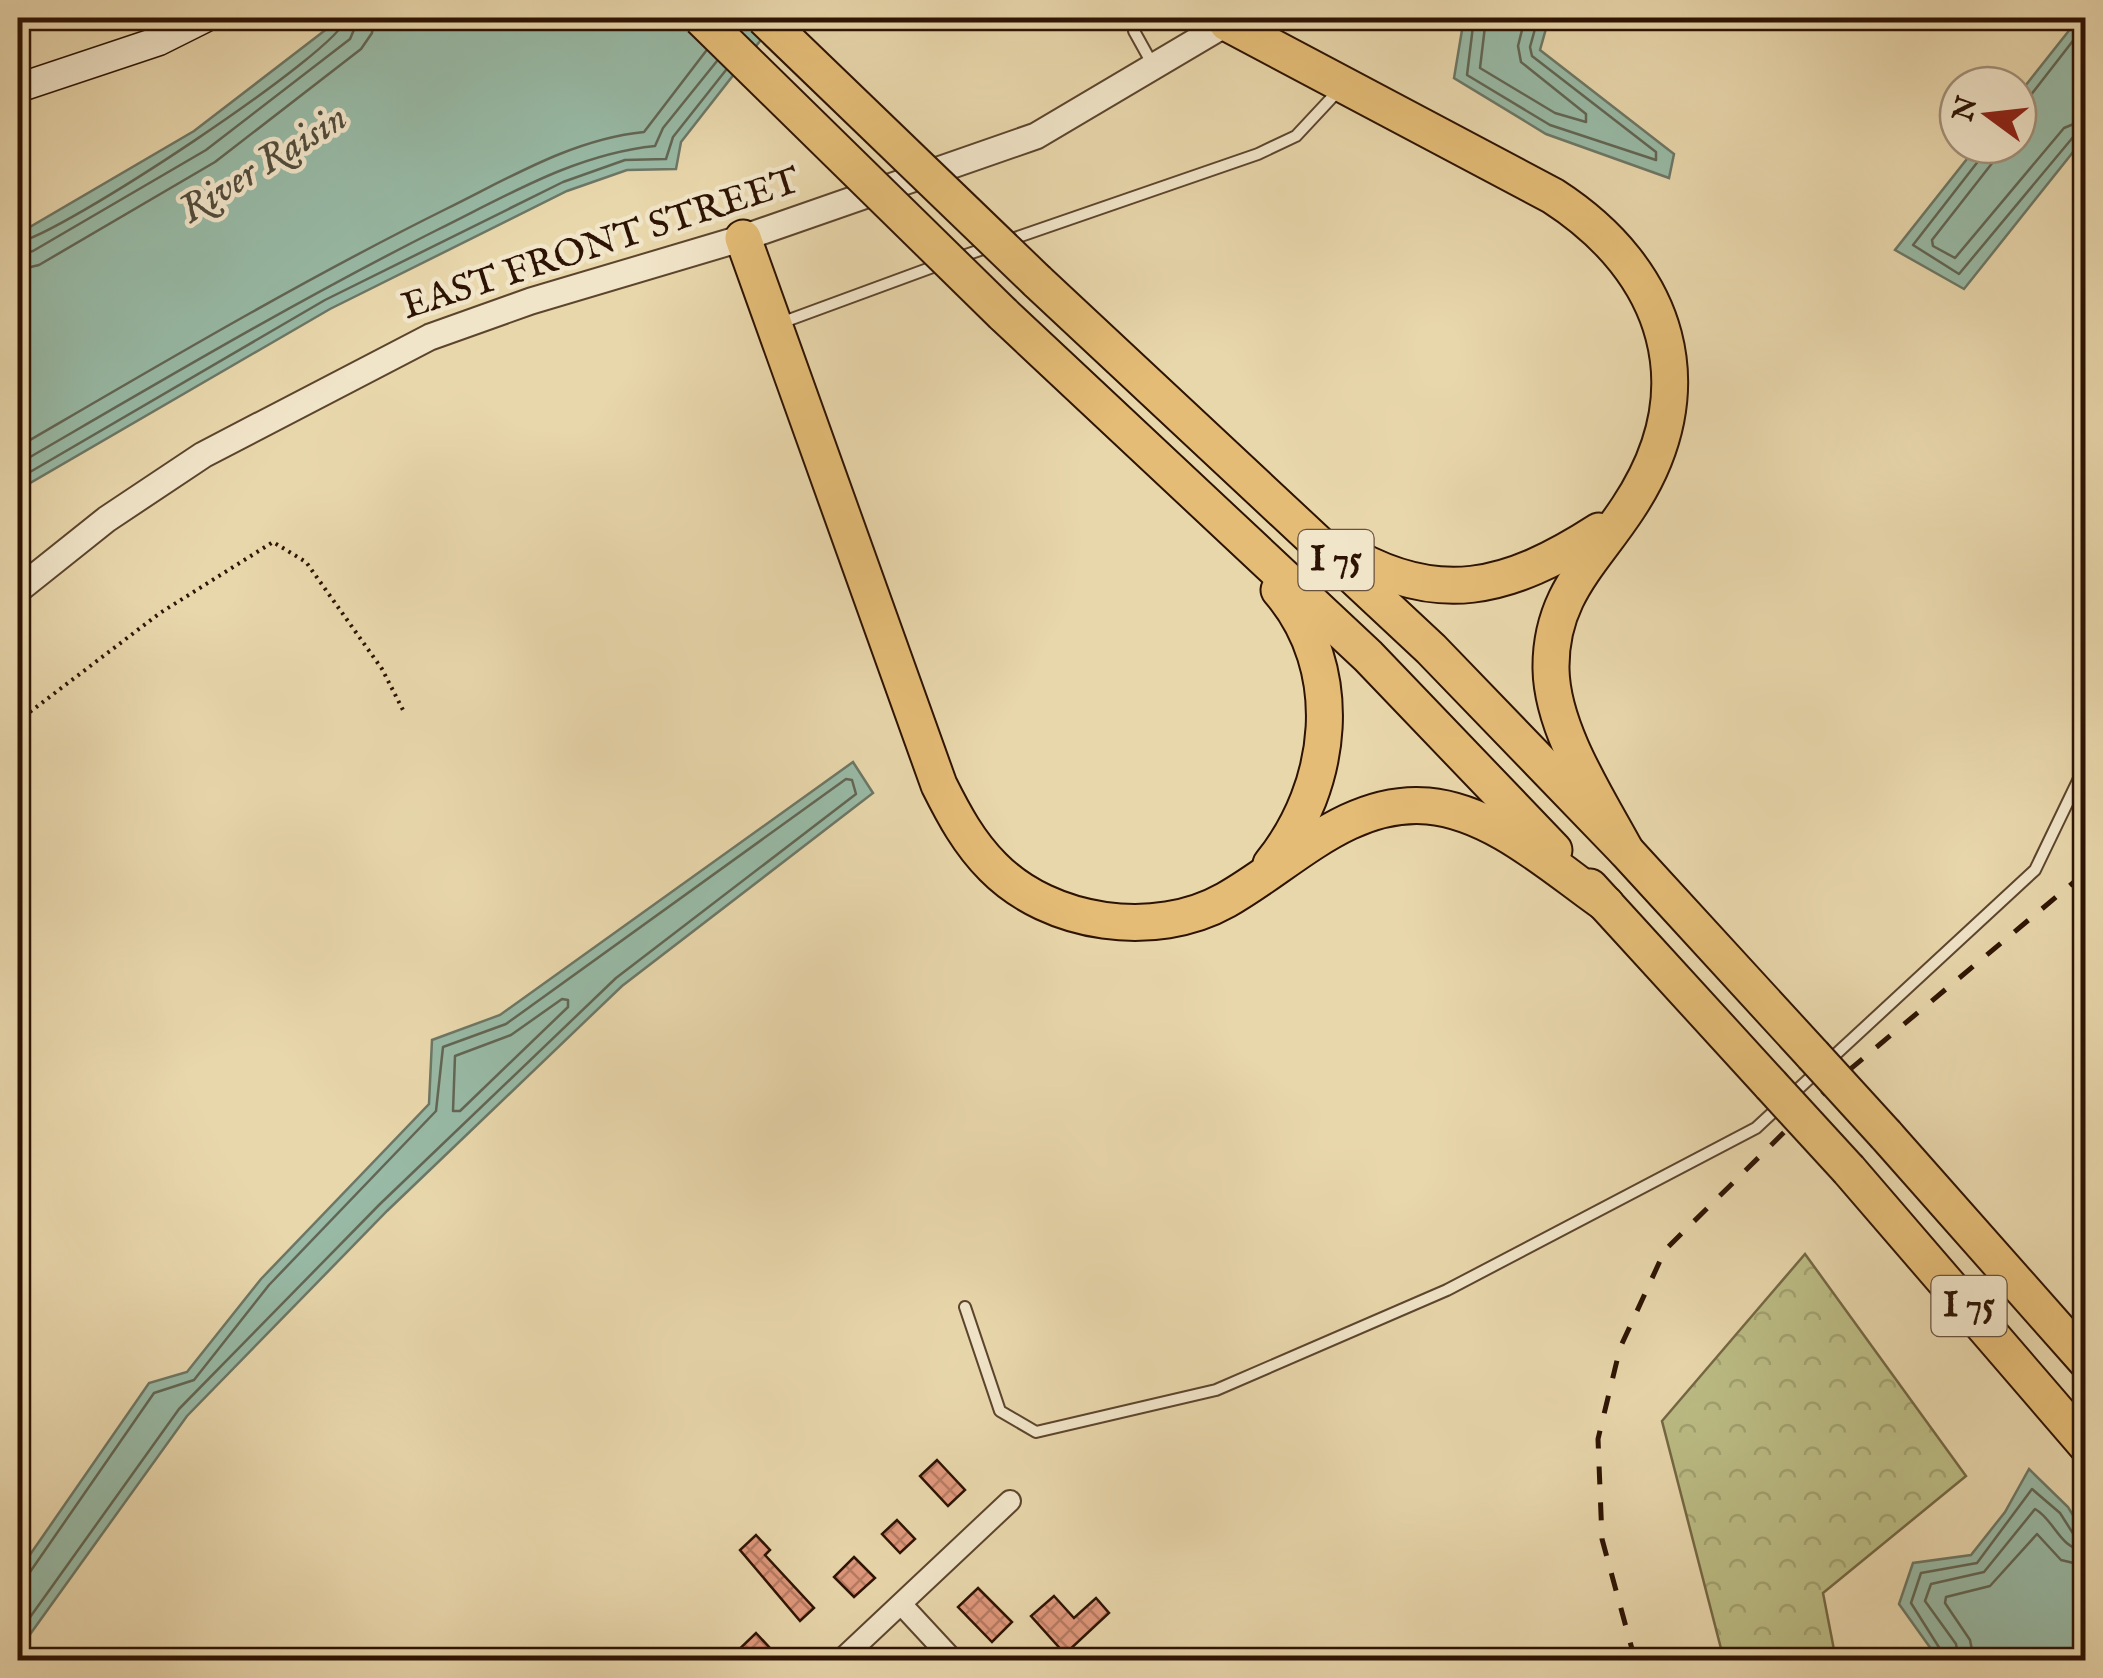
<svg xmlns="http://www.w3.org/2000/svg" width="2103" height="1678" font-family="'IM FELL English',serif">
  <defs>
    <pattern id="forest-crowns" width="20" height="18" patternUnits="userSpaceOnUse" patternTransform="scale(2.5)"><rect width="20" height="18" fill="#bcbd85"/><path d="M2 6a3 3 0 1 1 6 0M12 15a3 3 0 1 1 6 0" fill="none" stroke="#a2a271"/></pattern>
    <pattern id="building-cross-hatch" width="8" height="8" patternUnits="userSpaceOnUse" patternTransform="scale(2.5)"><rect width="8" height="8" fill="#e0987c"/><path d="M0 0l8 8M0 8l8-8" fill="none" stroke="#b67b63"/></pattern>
  </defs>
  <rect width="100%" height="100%" fill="#e9d7ac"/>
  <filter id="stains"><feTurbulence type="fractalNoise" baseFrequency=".002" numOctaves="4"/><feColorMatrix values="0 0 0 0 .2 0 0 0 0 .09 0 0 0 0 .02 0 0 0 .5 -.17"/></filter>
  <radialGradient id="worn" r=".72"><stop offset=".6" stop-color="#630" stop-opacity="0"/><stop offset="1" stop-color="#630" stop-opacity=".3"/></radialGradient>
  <polygon fill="url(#forest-crowns)" stroke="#746844" stroke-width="2.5" points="1805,1254 1966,1476 1823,1593 1836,1660 1724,1660 1662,1421"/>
  <g fill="#98baa6" stroke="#6d7765" stroke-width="2.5">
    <polygon points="341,18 778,18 681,142 676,169 627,170 567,191 330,309 18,490 18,234 194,131"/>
    <polygon points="1464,18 1549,18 1540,50 1674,154 1669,178 1546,134 1454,78"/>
    <polygon points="2079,18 2085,18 2085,137 1964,289 1895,250 1978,145 2018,145 2018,95"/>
    <polygon points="853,762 873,793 622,986 387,1211 187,1416 18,1651 18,1572 149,1383 187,1372 261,1279 429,1104 432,1040 500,1015"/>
    <polygon points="2029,1469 2068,1507 2085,1535 2085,1660 1939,1660 1899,1604 1913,1563 1971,1555 2005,1512"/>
  </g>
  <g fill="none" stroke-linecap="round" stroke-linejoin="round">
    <g stroke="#626654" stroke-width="2.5">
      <polyline points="1474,18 1467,75 1550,125 1656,160 1656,152 1532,56 1530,47 1538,18"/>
      <polyline points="1486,18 1480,68 1555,113 1586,122 1586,114 1521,62 1518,46 1525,18"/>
      <polyline points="2018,100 2030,96 2086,24"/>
      <polyline points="1985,145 1983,155 1913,245 1959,274 2074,136 2086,132"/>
      <polyline points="1998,145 1993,162 1932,240 1933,246 1955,258 2064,128 2086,119"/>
      <path d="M18,242C56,238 343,49 346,18"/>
      <polyline points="18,255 33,251 206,150 350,39 359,18"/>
      <polyline points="18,270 39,265 215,162 361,49 372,33 374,18"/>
      <path d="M18,447C159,365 299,282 446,209C509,178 573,139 644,132L706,51"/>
      <path d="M18,464C156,384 294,302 437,230C508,195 576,154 655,146L663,128L717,61"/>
      <polyline points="18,479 325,300 563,182 625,160 666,159 673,137 726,70"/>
      <polygon points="562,999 568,1000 568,1007 460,1111 453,1111 455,1056 511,1035"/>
      <polyline points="18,1576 30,1572 154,1393 194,1380 269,1285 436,1111 443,1047 506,1024 846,779 852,780 856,794 616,978 380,1204 179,1409 18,1634"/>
      <polyline points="1947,1660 1911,1603 1921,1573 1977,1563 2032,1489 2060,1513 2074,1535 2086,1538"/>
      <path d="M1959,1660L1956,1644L1925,1601L1931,1584L1984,1572L2035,1509C2055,1520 2059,1549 2086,1551"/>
      <polyline points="1974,1660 1970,1640 1945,1603 1946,1597 1990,1586 2037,1534 2061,1560 2086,1566"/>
    </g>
  </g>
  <g fill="url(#building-cross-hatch)" stroke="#2d1303" stroke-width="2.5">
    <polygon points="937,1460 965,1490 948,1506 920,1476"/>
    <polygon points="897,1520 915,1539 900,1553 882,1534"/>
    <polygon points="756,1535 770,1550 765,1555 814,1608 800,1621 740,1550"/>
    <polygon points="854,1557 875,1578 854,1597 834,1577"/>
    <polygon points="978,1588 1012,1622 992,1642 958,1607"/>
    <polygon points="1054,1596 1074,1618 1096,1598 1109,1613 1065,1654 1031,1616"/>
    <polygon points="756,1633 769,1647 755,1660 728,1660"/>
  </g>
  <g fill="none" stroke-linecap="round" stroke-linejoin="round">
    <g stroke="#5c442d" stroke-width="14">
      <g id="service">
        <polyline points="1142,18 1134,31 1154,67"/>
        <polyline points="957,258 1258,154 1296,136 1338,91"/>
        <polyline points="778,324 941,264"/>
        <polyline points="965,1307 1000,1411 1036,1432 1216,1390 1447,1290 1756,1128 2035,870 2086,764"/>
      </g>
    </g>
    <g stroke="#5c442d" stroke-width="24">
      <g id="minor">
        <polyline points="902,1605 953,1660"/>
        <polyline points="841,1660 1010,1501"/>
      </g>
    </g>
    <g stroke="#5c442d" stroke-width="29">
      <polyline id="tertiary" points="18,590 107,519 203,455 430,337 531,301 743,238 1036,136 1227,23"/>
    </g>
    <g stroke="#2d1303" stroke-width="31">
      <polyline id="secondary" points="18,88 159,41 205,18"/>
    </g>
    <g stroke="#2d1303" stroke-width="39">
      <g id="motorway">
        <path d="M1227,23L1553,196C1669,271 1707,389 1628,508C1592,563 1550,596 1551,669C1552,730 1598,799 1626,851"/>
        <path d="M743,238L939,785C954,815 969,843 993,867C1050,925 1155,940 1226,900C1290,864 1348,799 1428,806C1494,812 1553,867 1606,904"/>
        <polyline points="1037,281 1431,649 1626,851 1813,1055"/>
        <polyline points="1003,314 1368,656 1554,850"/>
        <path d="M1340,549C1437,609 1509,589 1599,531"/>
        <path d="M1271,864C1334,786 1347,669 1279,590"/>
        <polyline points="1590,887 1771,1085"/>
        <polyline points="1886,1135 2086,1361"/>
        <polyline points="1849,1170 2086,1445"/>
      </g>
    </g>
    <polyline stroke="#2d1303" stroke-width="4" stroke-dasharray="2.5 5" stroke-linecap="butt" points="18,721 160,613 273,542 306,562 382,669 403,710"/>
    <use href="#service" stroke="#f1e5c9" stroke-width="10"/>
    <use href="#minor" stroke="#f1e5c9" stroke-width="20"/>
    <use href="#tertiary" stroke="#f1e5c9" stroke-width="25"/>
    <use href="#secondary" stroke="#f1e5c9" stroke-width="28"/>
    <use href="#motorway" stroke="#e4bc76" stroke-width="35"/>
    <polyline stroke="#2d1303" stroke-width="5" stroke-dasharray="18 18" stroke-linecap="butt" points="1635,1660 1602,1539 1598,1439 1620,1348 1665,1250 1836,1081 2086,872"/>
    <g stroke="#2d1303" stroke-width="39" stroke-linecap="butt">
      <g id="motorway-bridge">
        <polyline points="701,18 1003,314"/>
        <polyline points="764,18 1037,281"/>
        <polyline points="1813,1055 1886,1135"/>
        <polyline points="1771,1085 1849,1170"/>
      </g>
    </g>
    <use href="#motorway-bridge" stroke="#e4bc76" stroke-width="35"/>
  </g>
  <g text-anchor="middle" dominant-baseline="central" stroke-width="9" stroke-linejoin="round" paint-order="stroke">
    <g fill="#f1e5c9" stroke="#68523e" stroke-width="2.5">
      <rect x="1298.5" y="530" width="75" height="60" rx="8"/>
      <rect x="1931.5" y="1276" width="75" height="60" rx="8"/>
    </g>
    <g font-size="35" font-weight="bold" fill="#2d1303">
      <text x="1336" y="560">I 75</text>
      <text x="1969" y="1306">I 75</text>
    </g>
    <g font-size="38" fill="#2d1303" stroke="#f1e5c9">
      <text transform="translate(601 245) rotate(-18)">EAST FRONT STREET</text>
    </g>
    <g font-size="40" font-style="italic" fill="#524d3c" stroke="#f1e5c9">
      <text transform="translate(264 165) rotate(-32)">River Raisin</text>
    </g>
  </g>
  <rect width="2103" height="1678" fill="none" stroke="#e9d7ac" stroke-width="60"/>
  <rect x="20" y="20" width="2063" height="1638" fill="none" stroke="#2d1303" stroke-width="5"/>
  <rect x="30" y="30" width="2043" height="1618" fill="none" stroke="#2d1303" stroke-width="2.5"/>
  <g transform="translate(1988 115) rotate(285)"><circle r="48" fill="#f1e5c9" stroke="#a3917a" stroke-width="2.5"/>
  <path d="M0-8L18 38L0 25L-18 38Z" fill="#8f2418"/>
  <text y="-15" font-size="28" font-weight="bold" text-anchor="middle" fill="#2d1303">N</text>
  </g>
  <rect width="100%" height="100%" filter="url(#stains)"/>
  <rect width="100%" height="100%" fill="url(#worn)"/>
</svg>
